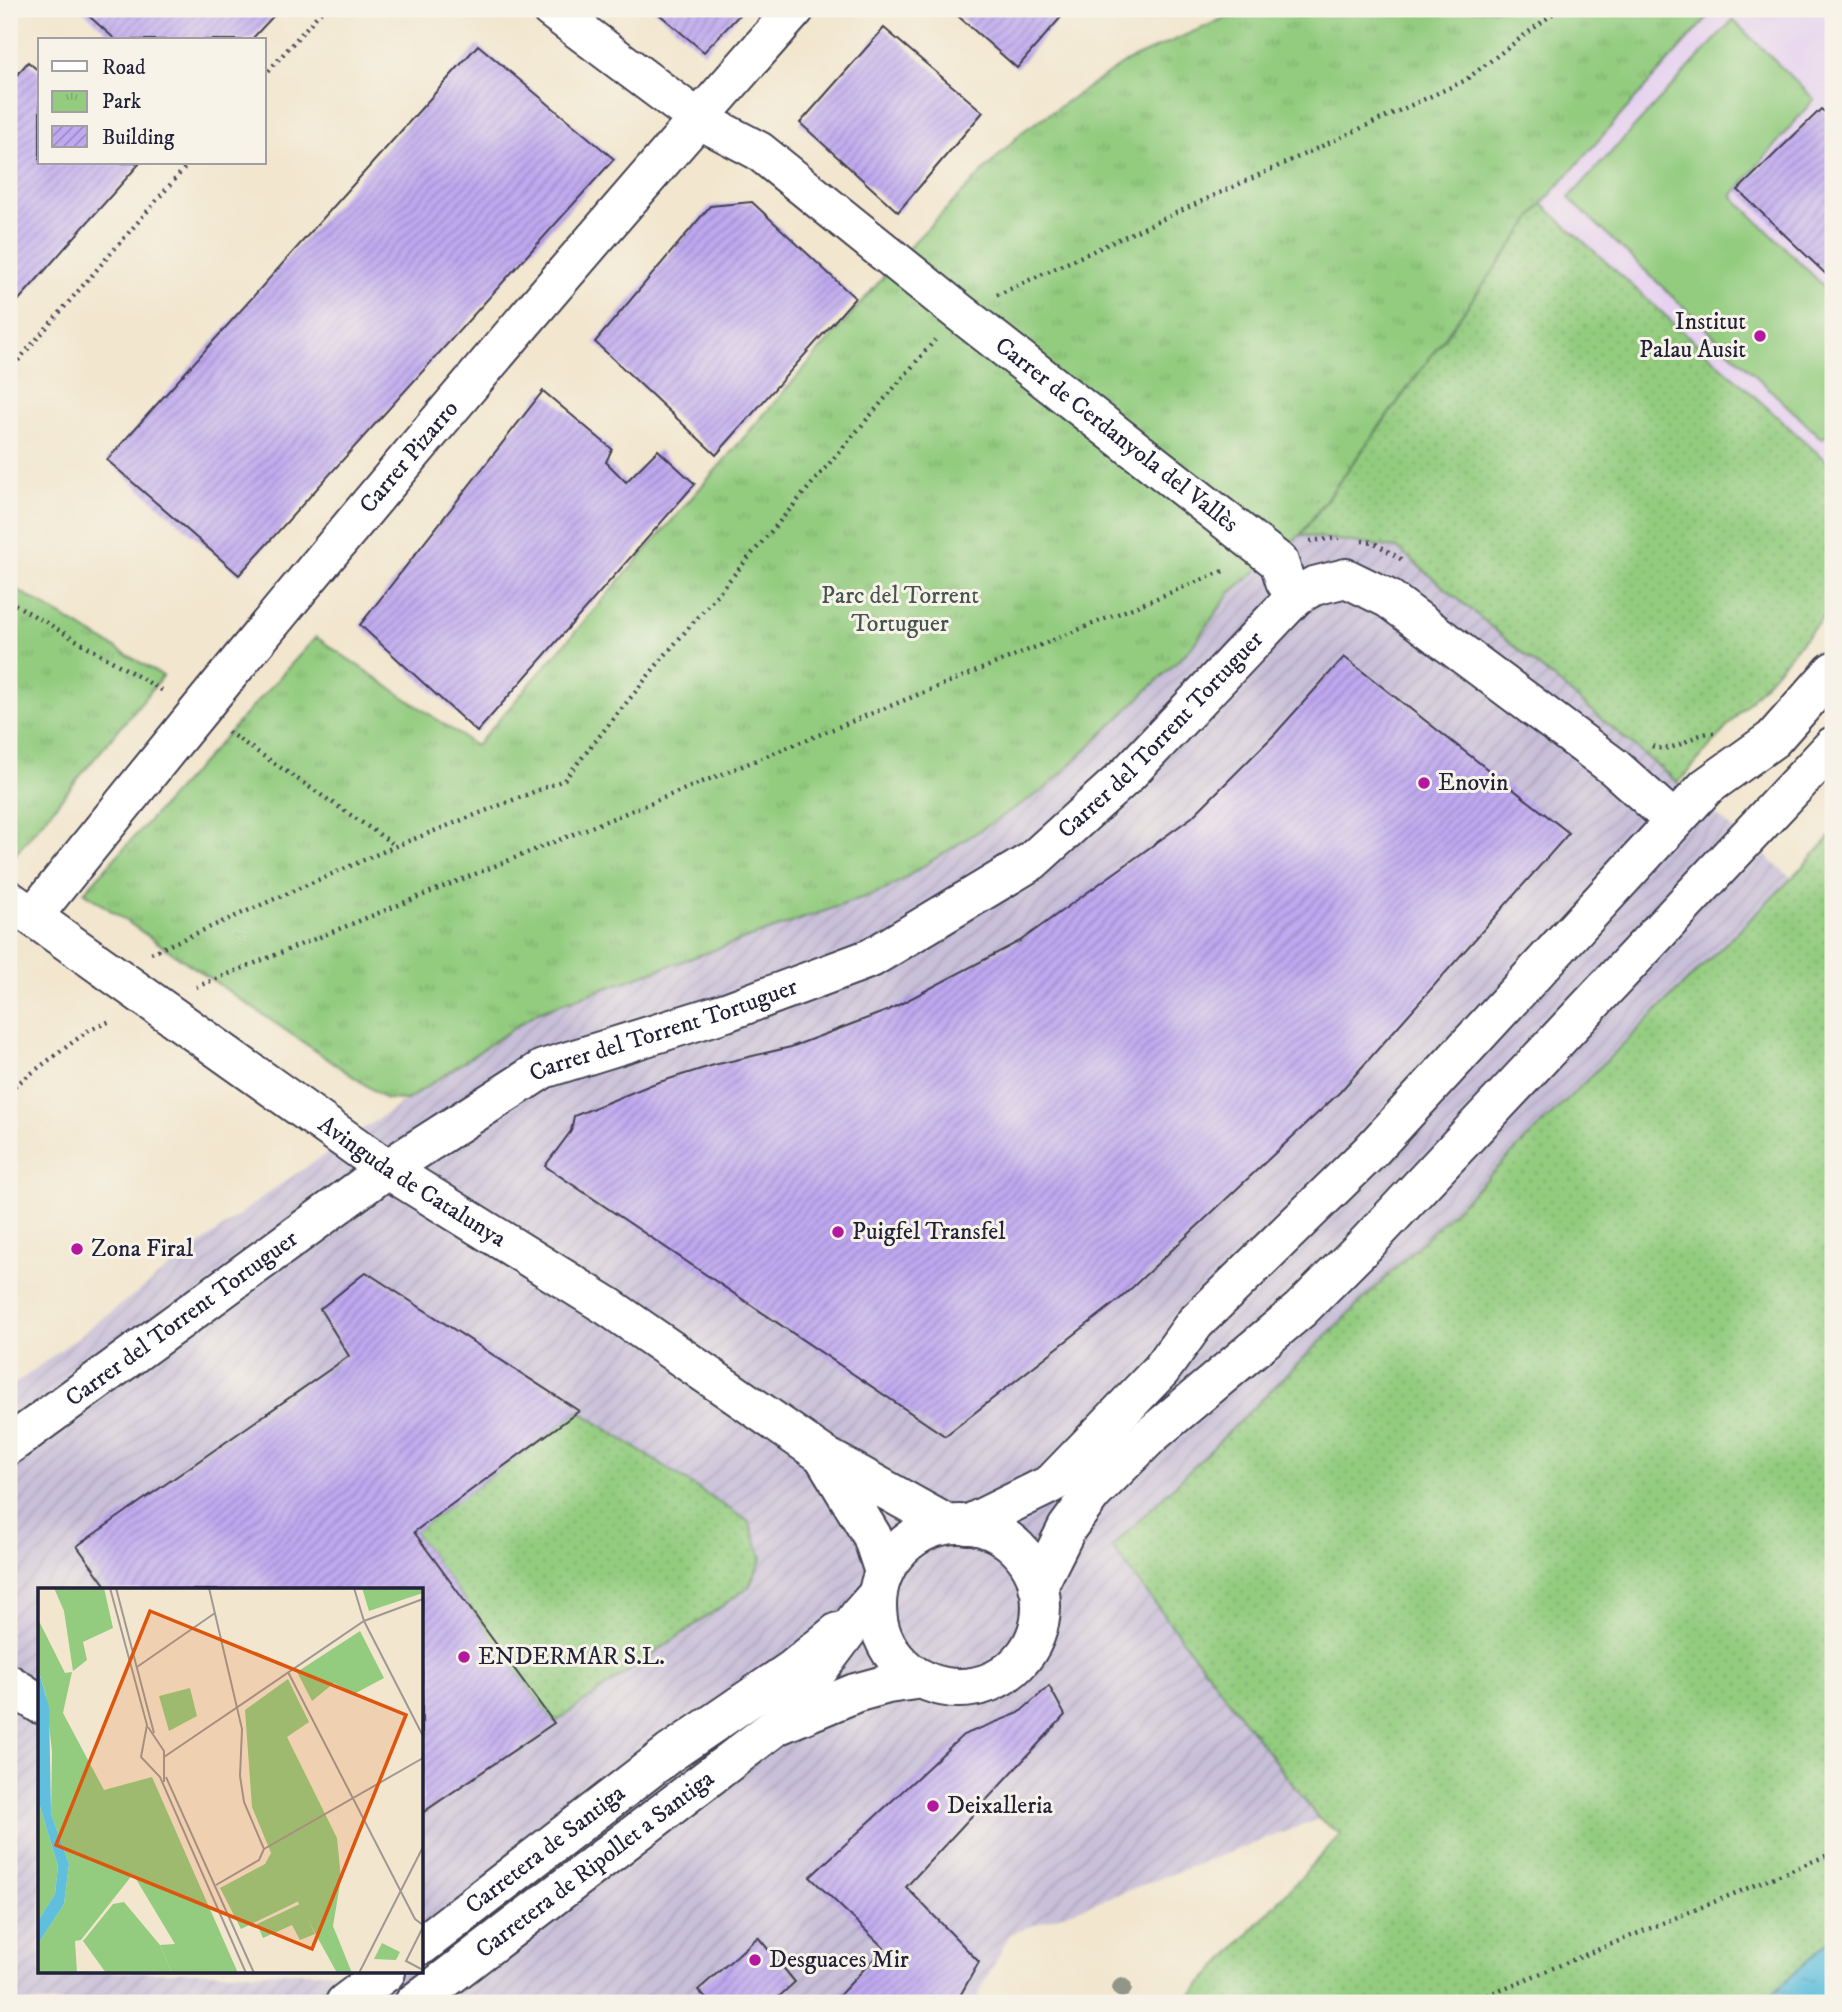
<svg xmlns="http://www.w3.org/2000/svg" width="1842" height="2012" font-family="'IM FELL DW Pica',serif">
  <defs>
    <pattern id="industrial-furrows" width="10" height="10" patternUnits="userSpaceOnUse" patternTransform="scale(1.75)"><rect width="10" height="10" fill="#c8bfd8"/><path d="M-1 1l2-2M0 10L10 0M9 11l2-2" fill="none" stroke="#aca4ba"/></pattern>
    <pattern id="grass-dots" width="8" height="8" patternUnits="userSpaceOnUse" patternTransform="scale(1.75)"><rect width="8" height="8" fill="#93cc7f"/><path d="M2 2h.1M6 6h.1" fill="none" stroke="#7eaf6f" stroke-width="1.8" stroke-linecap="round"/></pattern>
    <pattern id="park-tufts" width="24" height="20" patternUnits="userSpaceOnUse" patternTransform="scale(1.75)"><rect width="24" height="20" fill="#93cc7f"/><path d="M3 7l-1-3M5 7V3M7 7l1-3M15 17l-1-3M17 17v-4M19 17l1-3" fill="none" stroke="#7eaf6f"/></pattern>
    <pattern id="water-ripples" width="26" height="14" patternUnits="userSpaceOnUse" patternTransform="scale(1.75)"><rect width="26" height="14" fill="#5fbfdd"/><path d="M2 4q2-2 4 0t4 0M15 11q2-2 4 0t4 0" fill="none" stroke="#4e9bb4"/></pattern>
    <pattern id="building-hatch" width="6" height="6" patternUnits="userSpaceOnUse" patternTransform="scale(1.75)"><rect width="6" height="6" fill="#c0a9f0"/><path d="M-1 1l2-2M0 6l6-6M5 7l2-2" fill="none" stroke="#9c89c4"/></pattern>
  </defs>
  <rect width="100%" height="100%" fill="#f7f3e8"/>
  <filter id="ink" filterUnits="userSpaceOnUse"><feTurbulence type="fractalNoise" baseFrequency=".0143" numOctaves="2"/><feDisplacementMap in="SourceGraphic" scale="14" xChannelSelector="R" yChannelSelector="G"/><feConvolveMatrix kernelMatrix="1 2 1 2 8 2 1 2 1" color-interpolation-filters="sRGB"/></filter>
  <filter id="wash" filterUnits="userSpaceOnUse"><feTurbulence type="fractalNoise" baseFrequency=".00686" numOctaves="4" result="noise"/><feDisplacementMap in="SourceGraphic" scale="28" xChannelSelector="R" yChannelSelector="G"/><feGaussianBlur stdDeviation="1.57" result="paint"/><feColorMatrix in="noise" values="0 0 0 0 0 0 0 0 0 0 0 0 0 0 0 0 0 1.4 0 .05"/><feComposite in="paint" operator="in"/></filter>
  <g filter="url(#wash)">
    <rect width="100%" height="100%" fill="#f2e6ce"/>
    <polygon fill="#e6d2f0" points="1715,9 1833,9 1833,467 1542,204"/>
    <path fill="url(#industrial-furrows)" fill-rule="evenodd" d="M1300,535L1397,548L1792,878L1113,1546L1319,1819L1010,1934L974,2003H9V1389L275,1188L538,1012L887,889L1045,789L1191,648L1230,593ZM40,1590H422V1972H40Z"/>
    <g fill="url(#grass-dots)" stroke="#5a775d" stroke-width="2">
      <polygon points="1542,204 1833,467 1833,606 1678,783 1397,548 1301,535"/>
      <polygon points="1833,834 1833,1392 1823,1407 1833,1410 1833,1938 1762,2003 1184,2003 1341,1834 1319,1819 1112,1547 1792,878"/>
      <polygon points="579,1411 749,1522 762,1558 749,1587 554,1723 414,1532"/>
    </g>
    <g fill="url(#park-tufts)" stroke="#5a775d" stroke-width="2">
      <polygon points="1245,9 1715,9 1542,204 1300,535 1230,593 1191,648 1045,789 887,889 538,1012 407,1100 386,1099 84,892 316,637 476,746 913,243 1022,132 1127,61"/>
      <polygon points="9,585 163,676 13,857 9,854"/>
    </g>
    <polygon fill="#93cc7f" stroke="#5a775d" stroke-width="2" points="1733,20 1814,99 1732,196 1833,295 1833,428 1822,439 1569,198"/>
    <polygon fill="url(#water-ripples)" stroke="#40708c" stroke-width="2" points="1833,1938 1833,2003 1762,2003"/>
    <g id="blocks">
      <g fill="url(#building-hatch)">
        <polygon points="81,9 280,9 251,40 116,40"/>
        <polygon points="653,9 745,9 704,52"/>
        <polygon points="950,9 1068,9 1017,68"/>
        <polygon points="884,28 983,112 898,212 800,123"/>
        <polygon points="478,45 614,159 239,575 107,460"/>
        <polygon points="28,62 40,72 40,163 140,163 9,311 9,84"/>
        <polygon points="1821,109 1833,119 1833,281 1738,190"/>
        <polygon points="752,202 855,298 716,455 595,342 710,206"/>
        <polygon points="543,391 612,449 606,462 626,482 658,450 695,484 477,732 360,625"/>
        <polygon points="1344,657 1569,833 1340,1092 1121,1298 945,1436 545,1166 571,1131 574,1116 653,1084 714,1065 791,1047 889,1010 1020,941 1192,817 1275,734"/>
        <polygon points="366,1272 579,1411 414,1532 554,1723 422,1813 422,1590 109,1590 77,1546 349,1356 320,1309"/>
        <polygon points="1049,1686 1065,1715 906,1887 979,1962 956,2003 832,2003 884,1948 810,1877 963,1735 1019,1713"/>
        <polygon points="758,1937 795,1982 772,2003 710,2003 698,1990"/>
      </g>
    </g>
  </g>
  <g filter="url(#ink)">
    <use href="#blocks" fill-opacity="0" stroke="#413f51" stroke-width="2"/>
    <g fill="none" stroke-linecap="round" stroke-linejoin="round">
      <g stroke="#413f51" stroke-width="42">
        <g id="minor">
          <path id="s1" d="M551,9L698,119L759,151L959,312L1279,562L1285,581L1296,596"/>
          <path id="s2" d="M9,900L387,1169L609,1307L823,1455L947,1524"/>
          <path id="s3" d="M34,915C280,607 534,304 795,9"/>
          <path id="s4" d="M9,1445L387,1169L543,1069L726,1012L871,958L1032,861L1128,774L1296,596L1314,586L1346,578L1389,599L1614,767L1674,821"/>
          <polyline points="824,1457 872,1536 884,1572"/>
          <polyline points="1055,1480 1161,1370 1195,1323 1369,1153 1706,787 1773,739 1833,671"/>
          <polyline points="9,1684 40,1704"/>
          <path id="s5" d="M422,1945L670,1753L793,1669L838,1632"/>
          <polyline points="345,2003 386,1972"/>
        </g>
      </g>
      <g stroke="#413f51" stroke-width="42">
        <g id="major">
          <circle cx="959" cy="1606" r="82"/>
          <polyline points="967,1525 1126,1447"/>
          <polyline points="1038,1586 1067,1528 1092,1494 1150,1436 1300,1310 1366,1244 1833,746"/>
          <polyline points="778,1724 861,1613 877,1595"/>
          <path id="s6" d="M414,2003L776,1726L855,1693L888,1684L922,1679"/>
        </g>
      </g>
      <g stroke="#413f51" stroke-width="4.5" stroke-dasharray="2 5" stroke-linecap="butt">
        <polyline points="264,76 323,9"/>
        <polyline points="997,295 1464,81 1559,9"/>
        <polyline points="9,371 189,163"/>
        <polyline points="1310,541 1339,538"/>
        <polyline points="1362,541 1373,542 1404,561"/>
        <polyline points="9,601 165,692"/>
        <polyline points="228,732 395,845"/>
        <path d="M1652,746C1675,756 1693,731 1715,733"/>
        <polyline points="151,953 396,846 564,780 661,660 935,340"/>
        <polyline points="196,987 1226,570"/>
        <polyline points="9,1090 89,1030 113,1020"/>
        <polyline points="1468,2003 1833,1853"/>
      </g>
      <use href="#minor" stroke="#fff" stroke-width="38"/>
      <use href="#major" stroke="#fff" stroke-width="38"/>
    </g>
    <circle fill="#929688" cx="1122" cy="1988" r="10"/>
  </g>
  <g fill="#b5179e" stroke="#f7f3e8" stroke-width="2.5">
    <circle cx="1760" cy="336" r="7"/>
    <circle cx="1424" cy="783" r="7"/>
    <circle cx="838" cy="1232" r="7"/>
    <circle cx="77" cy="1249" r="7"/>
    <circle cx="464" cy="1657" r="7"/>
    <circle cx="933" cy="1806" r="7"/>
    <circle cx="755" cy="1960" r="7"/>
  </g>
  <g text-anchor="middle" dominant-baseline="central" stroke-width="6" stroke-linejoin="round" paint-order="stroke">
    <g font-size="24" fill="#22223b" stroke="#f7f3e8" text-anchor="start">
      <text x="1746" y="322" text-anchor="end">Institut<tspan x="1746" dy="28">Palau Ausit</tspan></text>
      <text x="1438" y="783">Enovin</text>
      <text x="852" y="1232">Puigfel Transfel</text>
      <text x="91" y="1249">Zona Firal</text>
      <text x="478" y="1657">ENDERMAR S.L.</text>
      <text x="947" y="1806">Deixalleria</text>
      <text x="769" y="1960">Desguaces Mir</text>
    </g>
    <g font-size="24" fill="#22223b" stroke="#f7f3e8">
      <text stroke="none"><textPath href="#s1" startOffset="709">Carrer de Cerdanyola del Vallès</textPath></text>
      <text stroke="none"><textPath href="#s3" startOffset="592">Carrer Pizarro</textPath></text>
      <text stroke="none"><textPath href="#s4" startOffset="1368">Carrer del Torrent Tortuguer</textPath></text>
      <text stroke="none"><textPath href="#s4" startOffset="780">Carrer del Torrent Tortuguer</textPath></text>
      <text stroke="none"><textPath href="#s2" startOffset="492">Avinguda de Catalunya</textPath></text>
      <text stroke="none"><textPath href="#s4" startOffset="214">Carrer del Torrent Tortuguer</textPath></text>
      <text stroke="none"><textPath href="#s5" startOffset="156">Carretera de Santiga</textPath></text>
      <text stroke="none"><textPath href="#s6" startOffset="228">Carretera de Ripollet a Santiga</textPath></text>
    </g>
    <g font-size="24" fill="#44554f" stroke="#f7f3e8">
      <text x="900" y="596">Parc del Torrent<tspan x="900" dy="28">Tortuguer</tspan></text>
    </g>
  </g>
  <g transform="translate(38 1588)">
    <rect width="385" height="385" fill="#f2e6ce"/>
    <path d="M16,0H66L75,40L45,54L49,72L35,83L26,23ZM324,0H385V5L331,23ZM0,31L27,85L34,84L25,125L66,202L114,189L200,385H134L122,357L137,356L95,286L43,352L37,353L39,385H0V356L26,316L31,276L13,226L14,164L8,108L0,81ZM152,100L159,128L131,143L121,108ZM0,114L1,215L20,278L17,306L0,333ZM233,265L263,312L203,341L182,300L227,276Z" fill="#93cc7f"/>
    <path d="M322,43L346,90L316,106L296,95L274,113L259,84ZM250,91L271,134L249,149L299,250L303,290L295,338L314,385H299L233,265L214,219L207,122ZM344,355L362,364L358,372L336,371Z" fill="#93cc7f"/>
    <path d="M86,314L122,357L134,385H68L45,353L75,316ZM262,316L277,346L262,352L254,337L225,350L219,336Z" fill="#93cc7f"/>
    <path d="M0,81L11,119L13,226L31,276L26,316L0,356V333L17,306L20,278L1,215Z" fill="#5fbfdd"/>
    <path fill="none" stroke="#9f9893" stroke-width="2" d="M72,0L109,137L103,169L122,189L208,385M78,0L116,145M171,0L204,141L202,188L206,214L226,261M316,0L326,33L385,148M99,79L177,25M250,84L377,331L385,337M110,139L126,163V194M126,169L326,33L385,11M128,189L216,385M226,261L385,170M178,297L221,272L226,261M385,339L368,373L385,382M321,385L385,259"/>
    <path fill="#de560e" fill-opacity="0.15" stroke="#de560e" stroke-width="3.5" d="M112,23L368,127L274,361L18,257Z"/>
    <rect width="385" height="385" fill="none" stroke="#22223b" stroke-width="3.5"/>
  </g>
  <rect width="1842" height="2012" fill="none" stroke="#f7f3e8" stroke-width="35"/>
  <rect x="38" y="38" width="228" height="126" fill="#f7f3e8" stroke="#a29fa3" stroke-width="2"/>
  <rect x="52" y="61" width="35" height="10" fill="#ffffff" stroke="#a29fa3" stroke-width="2"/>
  <text x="102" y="74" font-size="21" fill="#22223b">Road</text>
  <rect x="52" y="91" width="35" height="21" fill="url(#park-tufts)" stroke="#a29fa3" stroke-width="2"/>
  <text x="102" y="108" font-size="21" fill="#22223b">Park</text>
  <rect x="52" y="126" width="35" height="21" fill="url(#building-hatch)" stroke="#a29fa3" stroke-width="2"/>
  <text x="102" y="144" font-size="21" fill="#22223b">Building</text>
</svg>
